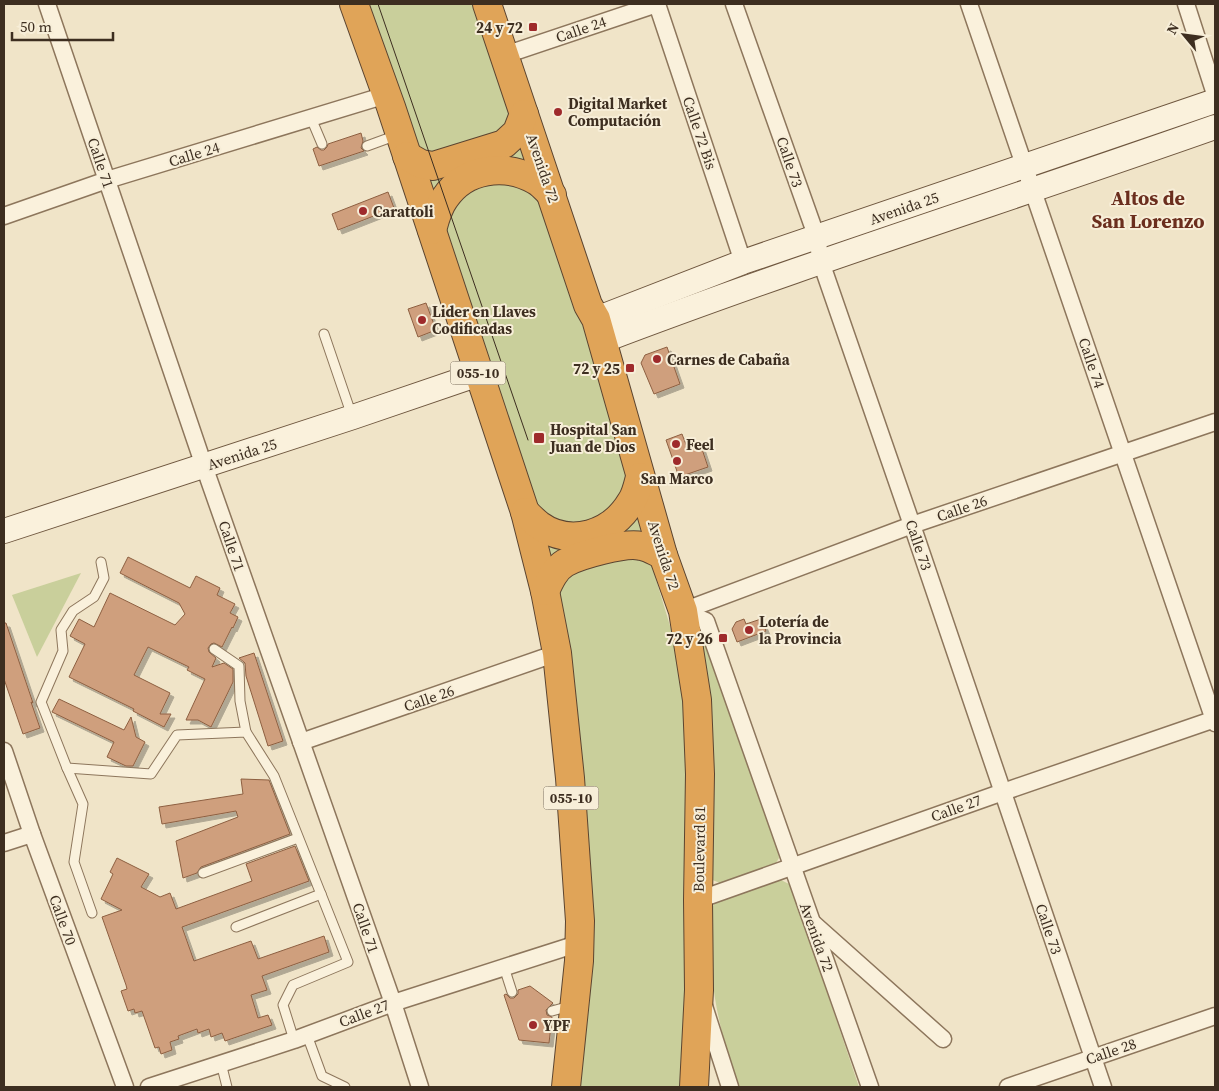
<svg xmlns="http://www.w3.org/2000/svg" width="1219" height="1091" font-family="'Source Serif 4',serif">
  <defs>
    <filter id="shadow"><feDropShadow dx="4" dy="4" stdDeviation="0" flood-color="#0004"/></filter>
  </defs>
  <rect width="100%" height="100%" fill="#f0e4c8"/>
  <g fill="#c9cf9b">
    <polygon points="365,4 475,4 512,112 508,132 435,160 419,154"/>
    <polygon points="521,137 532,168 432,203 421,171"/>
    <polygon points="494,177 539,196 601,369 628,467 628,488 619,508 581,529 538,512 445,238 444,221 457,195"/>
    <polygon points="639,507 647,538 548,569 539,536"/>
    <polygon points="636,548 649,556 683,669 689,724 687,995 680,1087 580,1087 590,988 591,924 552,588 562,572"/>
    <polygon points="81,573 37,657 12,595"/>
    <polygon points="699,624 778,850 779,858 776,863 720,883 710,879"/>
    <path d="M781,880L791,885L859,1087H738C721,1037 709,985 710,932C710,921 708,912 715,903Z"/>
  </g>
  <g fill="#cf9f7d" stroke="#8d5f41" filter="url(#shadow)">
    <polygon points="361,133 363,141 361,148 364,151 319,166 313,149 317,147 321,150 324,150 327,147 328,144"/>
    <polygon points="388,192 394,208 338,230 332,214"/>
    <polygon points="426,303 436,330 418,337 408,309"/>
    <polygon points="667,347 680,384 654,394 641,363 645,355"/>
    <polygon points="682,434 687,447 700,443 708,467 679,477 666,440"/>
    <polygon points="128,557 190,588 196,576 220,588 217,595 235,604 230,613 238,617 233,628 232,627 222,647 214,643 211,644 208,648 209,652 216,658 212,667 224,663 233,669 233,682 211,727 198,720 186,720 205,679 187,670 189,667 148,647 134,675 170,693 160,714 171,714 164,727 133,711 134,709 69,677 85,644 70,636 79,619 94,627 110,593 175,625 185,614 179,603 120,573"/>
    <polygon points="744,619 746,624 761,619 766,631 737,642 732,629 736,622"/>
    <polygon points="4,623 6,623 33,703 31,702 40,728 23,734 4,679"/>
    <polygon points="254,653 283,741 268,746 246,676 245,663 239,658"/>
    <polygon points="59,699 124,730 131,717 136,737 145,742 133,766 126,766 107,757 114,742 52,712"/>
    <polygon points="241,779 269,780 290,834 201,867 197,873 183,878 176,841 238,817 236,811 162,824 159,807 243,794"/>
    <polygon points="295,846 309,881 182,927 194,961 251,941 258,959 324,936 329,952 262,976 267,990 251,995 258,1018 268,1015 272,1025 225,1041 222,1033 211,1037 209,1029 198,1033 197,1029 178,1036 179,1039 170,1042 172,1050 161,1054 159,1047 155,1048 142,1011 135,1013 134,1009 128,1011 121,991 127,989 126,985 102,917 122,910 101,899 113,874 110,872 117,858 149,874 141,887 160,897 170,893 176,909 252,881 246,864"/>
    <polygon points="530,986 553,1003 546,1010 547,1015 552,1017 549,1043 519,1040 504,995 506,994 510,998 514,998 518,994 518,990"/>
  </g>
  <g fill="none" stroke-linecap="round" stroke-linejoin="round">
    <g stroke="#8d765c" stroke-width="11">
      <g id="lane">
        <polyline points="311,118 322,144"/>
        <polyline points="367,146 397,135"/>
        <polyline points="324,334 352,416"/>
        <polyline points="101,562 104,578 94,597 73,611 61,630 63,651 41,702 67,768 151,774 177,735 246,732 274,776 348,962 293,985 283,1005 294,1040"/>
        <polyline points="214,649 239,666 240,701 246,732"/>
        <polyline points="67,768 83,804 74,862 92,913"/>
        <polyline points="203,873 298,838"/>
        <polyline points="236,927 321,894"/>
        <polyline points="504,967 512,992"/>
        <polyline points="552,1011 570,1006"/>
        <polyline points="307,1035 322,1076 345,1087"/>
        <polyline points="221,1063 227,1087"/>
      </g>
    </g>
    <g stroke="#8d765c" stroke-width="19">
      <g id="street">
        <polyline points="47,4 204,466 393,1003 420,1087"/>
        <polyline points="657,4 743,262"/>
        <polyline points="734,4 817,238 821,262 912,525 1103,1087"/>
        <polyline points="969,4 1215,723"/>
        <polyline points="1186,4 1215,94"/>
        <polyline points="505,55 657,4"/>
        <polyline points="4,216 107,180 386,95"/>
        <polyline points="683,611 912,525 1215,422"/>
        <polyline points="683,611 706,621 870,1087"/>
        <polyline points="301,742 557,653"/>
        <polyline points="4,751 32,834 125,1087"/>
        <polyline points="4,843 32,834"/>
        <polyline points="698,900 1003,792 1215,719"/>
        <polyline points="814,924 943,1039"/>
        <polyline points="704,1006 730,1087"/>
        <polyline points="149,1087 294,1040 393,1003 580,943"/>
        <polyline points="1008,1087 1215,1016"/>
      </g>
    </g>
    <g stroke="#6f573f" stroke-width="26">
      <g id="secondary">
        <polyline points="596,319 743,262 1215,101"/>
        <path d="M602,341C804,264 1011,199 1215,127"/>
        <polyline points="4,531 353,417 479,374"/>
      </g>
    </g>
    <g stroke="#5b4430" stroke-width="30">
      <g id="highway">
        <polyline points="354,4 391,107 525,512 545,591 557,653 570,778 580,921 579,961 566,1087"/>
        <polyline points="487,4 588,305 596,319 663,555 683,611 697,700 700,774 698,900 699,990 694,1087"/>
        <polyline points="407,156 421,164 433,166 504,144 517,132 524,114"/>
        <path d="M432,230C435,219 438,207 445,198C465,168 505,163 535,180C541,183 547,190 552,195"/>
        <path d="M525,512C529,516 534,521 539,525C571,548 612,534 631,502C636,495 638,485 640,477"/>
        <path d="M545,591C550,580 555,569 565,563C579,555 626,542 641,546C648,547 656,552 663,555"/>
      </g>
    </g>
    <use href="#lane" stroke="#faf1dc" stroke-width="9"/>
    <use href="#street" stroke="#faf1dc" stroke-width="16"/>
    <use href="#secondary" stroke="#faf1dc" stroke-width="24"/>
    <use href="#highway" stroke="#e0a458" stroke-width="28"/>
    <polyline stroke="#3d2e20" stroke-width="1" points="378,4 528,440"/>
  </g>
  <g fill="#9e2a2b" stroke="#f7eed8" stroke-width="2">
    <rect x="528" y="22" width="10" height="10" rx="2.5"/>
    <circle cx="558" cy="112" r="5"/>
    <circle cx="363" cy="211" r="5"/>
    <circle cx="422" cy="320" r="5"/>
    <circle cx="657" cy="359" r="5"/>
    <rect x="625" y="363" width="10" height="10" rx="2.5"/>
    <rect x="533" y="432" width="12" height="12" rx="2.5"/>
    <circle cx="676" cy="444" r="5"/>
    <circle cx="677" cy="461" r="5"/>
    <circle cx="749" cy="630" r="5"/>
    <rect x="718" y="633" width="10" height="10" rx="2.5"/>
    <circle cx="533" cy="1025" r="5"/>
  </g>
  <g text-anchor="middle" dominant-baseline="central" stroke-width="4" stroke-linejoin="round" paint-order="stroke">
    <g fill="#f7eed8" stroke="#756857" stroke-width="1">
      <rect x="450.5" y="361.5" width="55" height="23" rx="4"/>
      <rect x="543.5" y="786.5" width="55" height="23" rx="4"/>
    </g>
    <g font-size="14" font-weight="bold" fill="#3d2e20">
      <text x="478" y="373">055-10</text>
      <text x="571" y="798">055-10</text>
    </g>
    <g font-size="15" font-weight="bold" fill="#3d2e20" stroke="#f7eed8" text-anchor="start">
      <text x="523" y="27" text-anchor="end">24 y 72</text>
      <text x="568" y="103">Digital Market<tspan x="568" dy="17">Computación</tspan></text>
      <text x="373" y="211">Carattoli</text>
      <text x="432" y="311">Lider en Llaves<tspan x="432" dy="17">Codificadas</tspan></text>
      <text x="667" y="359">Carnes de Cabaña</text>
      <text x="620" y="368" text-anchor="end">72 y 25</text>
      <text x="550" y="429">Hospital San<tspan x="550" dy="17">Juan de Dios</tspan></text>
      <text x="686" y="444">Feel</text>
      <text x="677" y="478" text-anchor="middle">San Marco</text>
      <text x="759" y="621">Lotería de<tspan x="759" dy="17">la Provincia</tspan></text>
      <text x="713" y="638" text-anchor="end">72 y 26</text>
      <text x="543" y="1025">YPF</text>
    </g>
    <g font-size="15" fill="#3d2e20" stroke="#f7eed8">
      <text transform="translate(581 29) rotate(-19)">Calle 24</text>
      <text transform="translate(700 133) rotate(71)">Calle 72 Bis</text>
      <text transform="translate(194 154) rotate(-17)">Calle 24</text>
      <text transform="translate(790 162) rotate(71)">Calle 73</text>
      <text transform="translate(101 163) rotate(71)">Calle 71</text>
      <text transform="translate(543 168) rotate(71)">Avenida 72</text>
      <text transform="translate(904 208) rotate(-19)">Avenida 25</text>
      <text transform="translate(1092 363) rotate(71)">Calle 74</text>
      <text transform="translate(242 454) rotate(-18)">Avenida 25</text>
      <text transform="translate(962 508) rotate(-19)">Calle 26</text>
      <text transform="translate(919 545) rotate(71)">Calle 73</text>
      <text transform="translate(232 546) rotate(71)">Calle 71</text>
      <text transform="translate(664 555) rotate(72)">Avenida 72</text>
      <text transform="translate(429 698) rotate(-19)">Calle 26</text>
      <text transform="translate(956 808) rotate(-20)">Calle 27</text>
      <text transform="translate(699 849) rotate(-89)">Boulevard 81</text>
      <text transform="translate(63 920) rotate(70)">Calle 70</text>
      <text transform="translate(366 928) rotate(71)">Calle 71</text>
      <text transform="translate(1049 929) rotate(71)">Calle 73</text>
      <text transform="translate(817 937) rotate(70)">Avenida 72</text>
      <text transform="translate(364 1013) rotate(-21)">Calle 27</text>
      <text transform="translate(1111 1051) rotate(-19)">Calle 28</text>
    </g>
    <g font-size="20" font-weight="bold" fill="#6b2e1e" stroke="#f7eed8">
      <text x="1148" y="198">Altos de<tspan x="1148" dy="23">San Lorenzo</tspan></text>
    </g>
  </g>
  <rect width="1219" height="1091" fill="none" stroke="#3d2e20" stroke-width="10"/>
  <g transform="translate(1184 35) rotate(299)" stroke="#f7eed8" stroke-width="4" paint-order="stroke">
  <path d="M0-4L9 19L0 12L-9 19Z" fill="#3d2e20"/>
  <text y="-8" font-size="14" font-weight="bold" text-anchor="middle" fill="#3d2e20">N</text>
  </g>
  <path d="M12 32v8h101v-8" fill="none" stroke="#3d2e20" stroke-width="2.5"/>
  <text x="20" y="32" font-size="15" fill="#3d2e20" stroke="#f7eed8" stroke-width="4" paint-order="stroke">50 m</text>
</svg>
